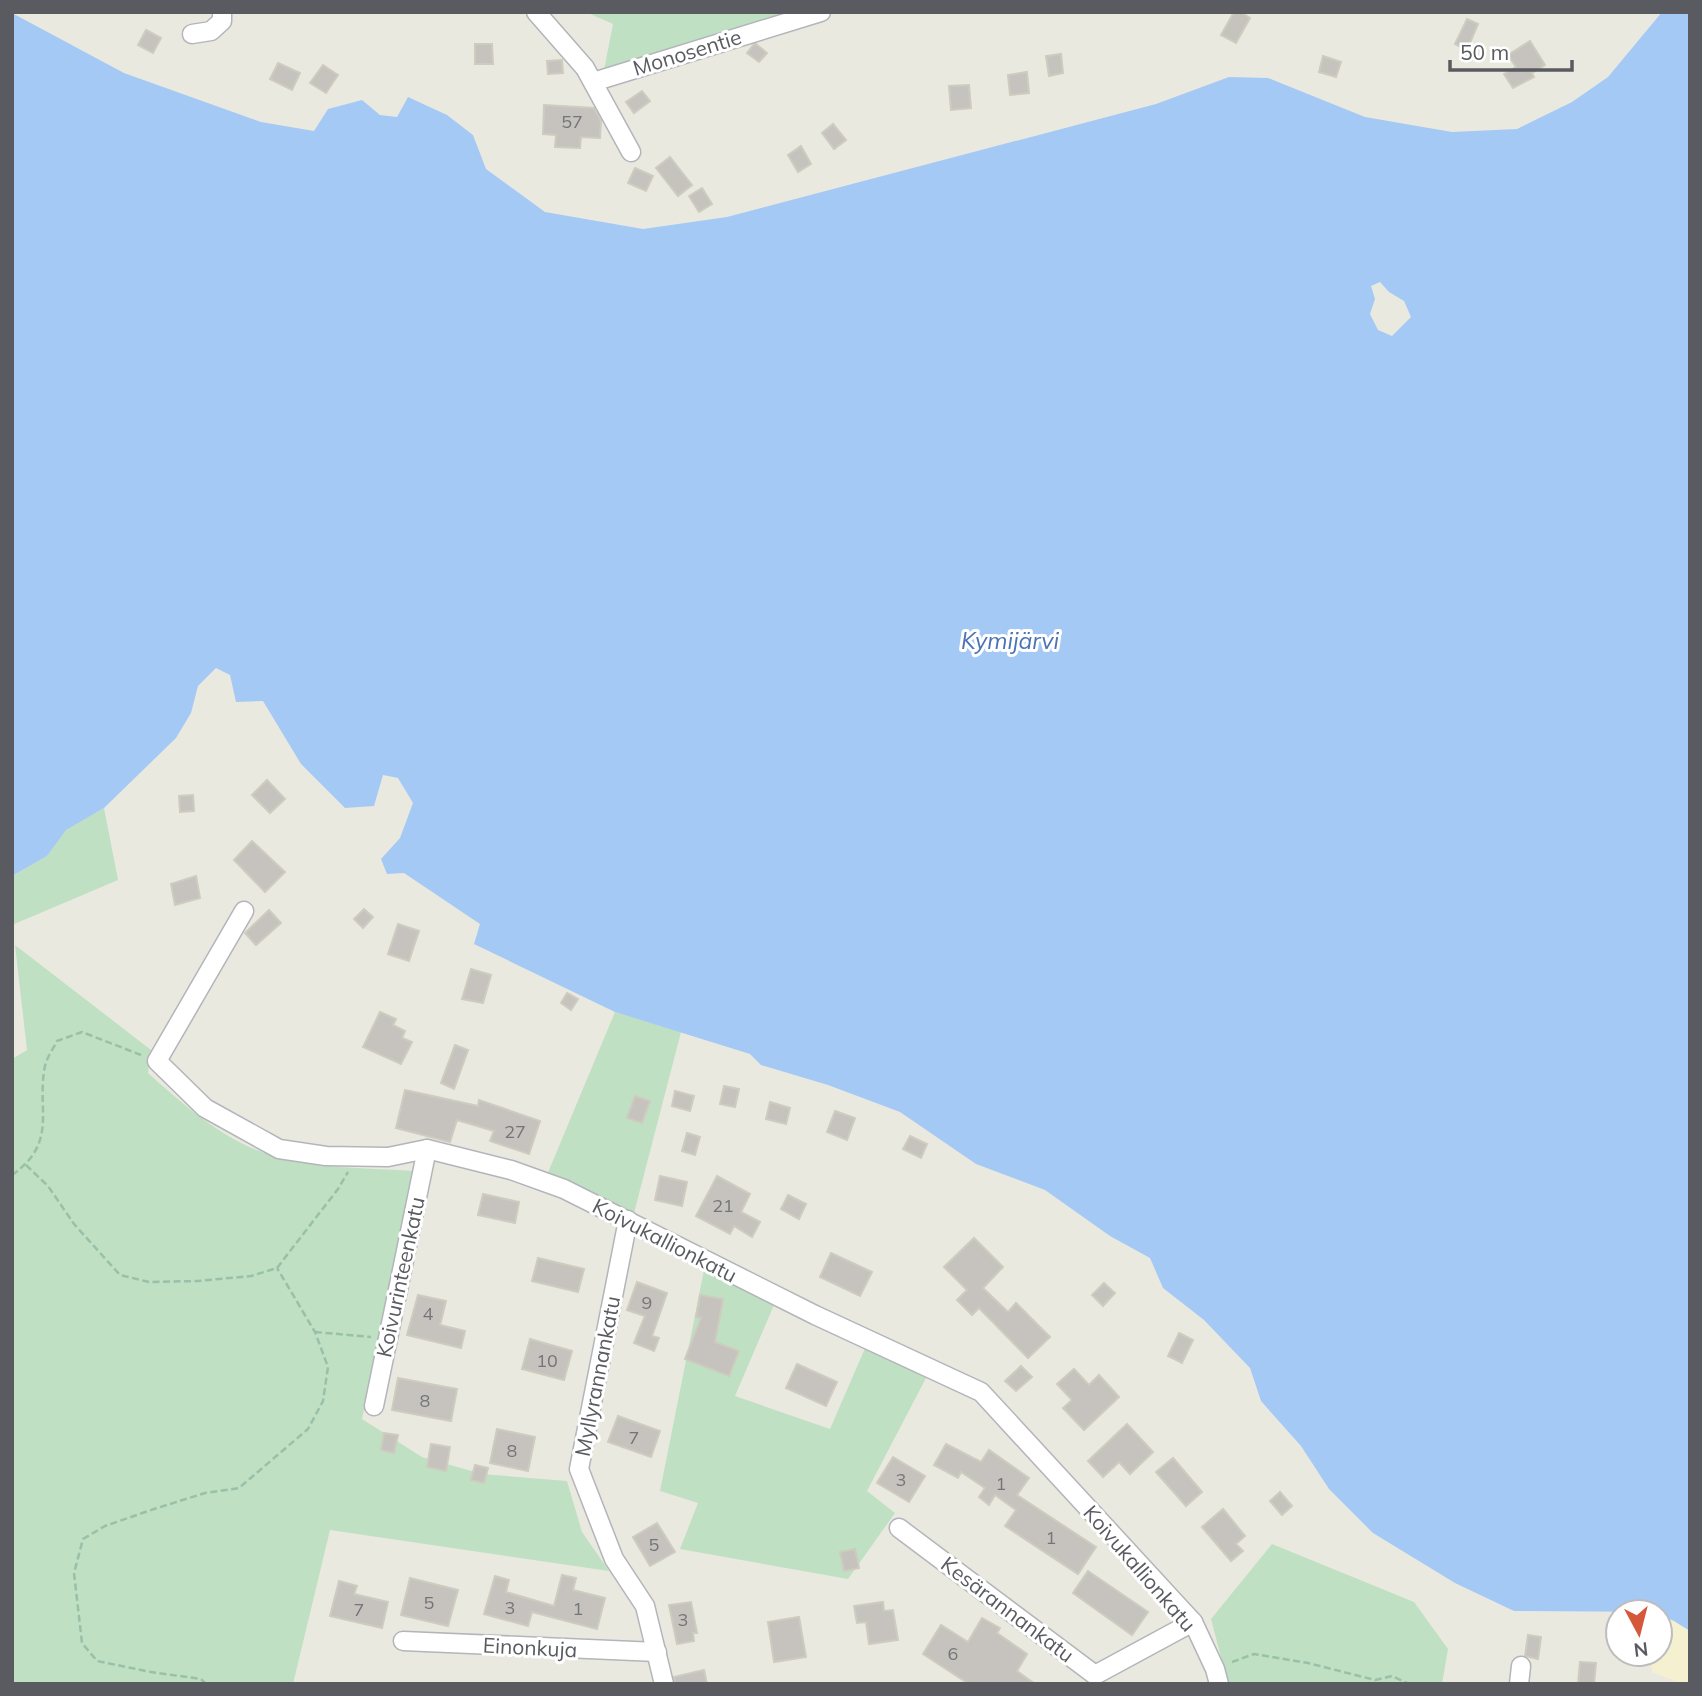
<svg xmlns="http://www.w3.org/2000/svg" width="1702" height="1696" font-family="Mulish,sans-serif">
  <rect width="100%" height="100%" fill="#eae9e0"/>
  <g fill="#bfe0c2">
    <polygon points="586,12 810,12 603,75 613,24"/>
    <polygon points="104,808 118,880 12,925 12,876 47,856 65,830"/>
    <path d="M15,945L151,1050L148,1073C185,1106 225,1142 274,1156C319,1169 368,1168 414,1171L362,1419L422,1457L482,1474L567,1481L582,1532L609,1571L330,1530L293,1684H12V1059L27,1050Z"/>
    <polygon points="615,1012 681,1032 634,1213 547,1175"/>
    <polygon points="704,1270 774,1305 735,1396 830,1429 866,1346 926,1378 867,1491 895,1513 848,1579 680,1549 698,1503 660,1491"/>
    <polygon points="1272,1544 1414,1602 1448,1649 1442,1684 1228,1684 1211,1619"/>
  </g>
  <polygon fill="#f5f1d0" points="1660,1615 1674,1621 1690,1631 1690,1684 1683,1684 1652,1672 1651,1654 1660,1654"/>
  <path fill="#a5c9f5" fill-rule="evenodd" d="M1662,12H1690V1631L1674,1621L1660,1615V1612L1514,1611L1455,1583L1373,1533L1329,1489L1301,1446L1261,1401L1250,1368L1204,1320L1163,1288L1150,1258L1110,1236L1045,1190L976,1164L900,1112L828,1085L761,1065L750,1054L615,1012L474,944L480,924L404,873L387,874L381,859L400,838L413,803L398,778L383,775L374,806L345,808L301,764L263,701L236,702L230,675L216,668L198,686L191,713L176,738L104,808L66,830L47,856L12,876V13L124,73L261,122L314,131L328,109L362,100L380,115L397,117L408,97L447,115L473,135L486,169L545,212L643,229L727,217L1156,104L1229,77L1268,78L1365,117L1452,132L1517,129L1572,102L1608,77ZM1380,282L1389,292L1404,301L1411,317L1392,336L1378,330L1370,314L1375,299L1371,286Z"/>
  <g fill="#c6c3be" stroke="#cecbbf" stroke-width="2">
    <polygon points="1234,12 1241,12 1250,18 1236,43 1221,35"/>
    <polygon points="1467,19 1478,24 1467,50 1455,44"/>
    <polygon points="146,30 161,38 153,53 138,45"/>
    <polygon points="1530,41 1545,65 1532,73 1534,77 1513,88 1504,74 1516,67 1508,55"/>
    <polygon points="475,44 492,44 493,64 475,64"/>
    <polygon points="754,44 756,44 767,53 759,62 747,53"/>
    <polygon points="1061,54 1063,73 1049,76 1046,56"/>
    <polygon points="1323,56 1341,62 1336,77 1319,72"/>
    <polygon points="562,60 563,73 548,74 547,61"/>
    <polygon points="278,63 300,73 292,90 270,79"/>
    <polygon points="323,65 338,75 326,93 310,83"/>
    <polygon points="1027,72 1029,93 1010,95 1008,75"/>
    <polygon points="969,85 971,108 951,110 949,86"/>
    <polygon points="642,91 650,101 634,113 626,102"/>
    <polygon points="544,105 594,108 601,121 600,138 581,137 580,148 555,147 556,135 543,134"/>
    <polygon points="833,124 846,140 834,149 822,133"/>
    <polygon points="801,146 811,164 798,172 788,155"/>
    <polygon points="670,157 692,185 678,196 656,168"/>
    <polygon points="635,168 653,176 646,191 628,183"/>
    <polygon points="702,188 712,204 699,212 689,196"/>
    <polygon points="267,780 285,799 270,813 252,795"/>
    <polygon points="193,795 194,811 180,812 179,796"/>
    <polygon points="252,841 285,872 265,892 234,860"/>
    <polygon points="196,876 200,898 175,905 171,884"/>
    <polygon points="364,909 373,917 363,928 354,919"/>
    <polygon points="269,910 281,923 256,945 245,933"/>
    <polygon points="398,924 419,931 409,961 388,954"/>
    <polygon points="471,969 491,975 483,1003 462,999"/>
    <polygon points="567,993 578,999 571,1010 561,1003"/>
    <polygon points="380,1012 396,1019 393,1025 405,1031 402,1038 412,1042 401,1064 363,1047"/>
    <polygon points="455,1045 468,1050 454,1089 441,1083"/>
    <polygon points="724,1086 739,1089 735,1107 720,1104"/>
    <polygon points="405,1090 478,1106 479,1100 540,1121 529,1154 490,1141 494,1131 457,1120 450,1142 396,1128"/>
    <polygon points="675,1091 694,1096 690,1111 672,1106"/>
    <polygon points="635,1096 650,1101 642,1123 627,1118"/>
    <polygon points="770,1102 790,1108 786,1124 766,1119"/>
    <polygon points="835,1111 855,1118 847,1140 827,1132"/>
    <polygon points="687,1133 700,1137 695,1155 682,1151"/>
    <polygon points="910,1136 927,1144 921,1158 903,1149"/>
    <polygon points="660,1176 687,1182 682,1206 655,1200"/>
    <polygon points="717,1176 750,1194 741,1212 760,1222 752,1237 734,1226 730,1234 696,1216"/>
    <polygon points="483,1194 519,1202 515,1223 478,1215"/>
    <polygon points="788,1195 806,1204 799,1219 781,1209"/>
    <polygon points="974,1238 1003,1267 983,1288 1008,1312 1016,1303 1050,1337 1028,1358 979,1308 972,1315 957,1300 967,1290 944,1267"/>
    <polygon points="831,1253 872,1272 860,1296 820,1277"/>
    <polygon points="538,1258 584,1269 578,1292 532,1281"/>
    <polygon points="637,1282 667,1293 652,1336 659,1338 654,1351 634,1343 645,1316 627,1310"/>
    <polygon points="1104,1283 1115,1293 1103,1306 1092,1295"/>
    <polygon points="418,1295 446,1301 440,1325 465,1331 461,1348 407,1335"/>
    <polygon points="700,1295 723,1299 715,1342 739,1351 729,1376 685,1359 701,1318 696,1317"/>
    <polygon points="1179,1333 1193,1340 1182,1363 1168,1356"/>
    <polygon points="530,1339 572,1351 564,1380 522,1369"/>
    <polygon points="797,1364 837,1382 826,1406 786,1388"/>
    <polygon points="1021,1366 1032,1377 1016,1391 1005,1381"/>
    <polygon points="1074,1369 1089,1385 1099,1375 1119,1397 1084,1430 1063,1408 1072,1400 1057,1384"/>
    <polygon points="398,1378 457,1389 451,1421 392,1410"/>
    <polygon points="618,1416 660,1431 651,1457 608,1442"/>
    <polygon points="1127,1424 1153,1452 1130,1474 1119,1462 1103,1477 1088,1461"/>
    <polygon points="497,1429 535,1437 528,1471 490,1463"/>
    <polygon points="384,1433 398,1435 394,1453 381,1450"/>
    <polygon points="431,1444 450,1447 446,1471 427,1467"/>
    <polygon points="946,1444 981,1462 989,1450 1029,1478 1017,1495 1096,1547 1078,1574 1005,1526 1016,1510 995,1495 989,1505 979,1497 985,1488 961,1472 958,1478 934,1465"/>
    <polygon points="893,1457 925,1476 909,1502 877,1483"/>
    <polygon points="1173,1458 1202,1492 1186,1506 1156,1472"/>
    <polygon points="475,1465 488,1468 484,1483 471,1480"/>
    <polygon points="1280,1492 1292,1506 1282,1515 1270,1501"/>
    <polygon points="1223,1509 1245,1536 1236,1544 1243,1551 1231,1561 1202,1527"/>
    <polygon points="657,1523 675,1552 650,1566 633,1537"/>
    <polygon points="855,1549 859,1568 844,1571 840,1552"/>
    <polygon points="1088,1571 1148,1612 1132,1635 1073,1593"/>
    <polygon points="562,1575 576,1578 573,1590 605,1598 597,1629 532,1612 528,1626 484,1614 495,1576 509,1580 506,1592 554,1606"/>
    <polygon points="410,1578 458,1590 448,1626 401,1615"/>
    <polygon points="339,1581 357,1586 354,1594 388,1602 382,1628 330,1616"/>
    <polygon points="691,1602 697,1633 693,1633 694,1641 677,1644 669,1605"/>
    <polygon points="883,1602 884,1611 893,1610 898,1640 869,1644 866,1622 857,1623 854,1606"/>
    <polygon points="799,1617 806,1657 774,1662 768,1622"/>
    <polygon points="982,1618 1000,1628 997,1633 1027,1654 1017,1671 1035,1684 969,1684 923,1654 941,1625 968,1642"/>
    <polygon points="1528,1635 1541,1637 1538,1659 1525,1656"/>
    <polygon points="1580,1662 1596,1663 1594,1684 1578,1684"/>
    <polygon points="704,1670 707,1684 675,1684 674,1677"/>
  </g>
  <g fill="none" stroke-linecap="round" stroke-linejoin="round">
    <g stroke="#b3b5ba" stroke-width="21">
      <g id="minor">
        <polyline points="536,12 585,68 631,152"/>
        <polyline points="192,34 211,31 222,21 222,12"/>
        <polyline points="593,82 821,12"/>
        <polyline points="244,911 157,1061 205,1108 279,1149 326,1156 388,1157 427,1149 511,1170 564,1189 815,1315 981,1392 1193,1622 1215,1669 1219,1684"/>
        <polyline points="628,1220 579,1469 614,1559 645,1606 664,1684"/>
        <polyline points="374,1406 427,1149"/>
        <polyline points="899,1528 1095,1675 1193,1622"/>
        <polyline points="403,1641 657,1652"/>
        <polyline points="1519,1684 1521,1666"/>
      </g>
    </g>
    <g stroke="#99c0a8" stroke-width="2.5" stroke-dasharray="7 3.5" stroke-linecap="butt">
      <polyline points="26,1165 48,1186 74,1224 120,1275 149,1282 198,1281 251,1276 277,1268 338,1189 348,1172"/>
      <path d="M12,1175C59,1142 36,1109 45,1066C47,1057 53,1049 57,1041L82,1032L141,1055"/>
      <polyline points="315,1332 371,1337"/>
      <polyline points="1232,1662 1254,1654 1308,1663 1375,1680 1392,1676 1409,1684"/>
      <polyline points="206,1684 201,1679 151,1672 97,1661 82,1643 74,1573 83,1539 105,1526 154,1509 205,1493 239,1488 308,1429 323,1401 328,1367 315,1332 277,1268"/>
    </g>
    <use href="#minor" stroke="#fff" stroke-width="18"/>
  </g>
  <g text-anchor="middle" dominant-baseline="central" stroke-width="6" stroke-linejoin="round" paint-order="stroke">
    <g font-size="18" fill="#747578">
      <text x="572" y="121">57</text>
      <text x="515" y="1131">27</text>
      <text x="723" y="1205">21</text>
      <text x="647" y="1302">9</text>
      <text x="428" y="1313">4</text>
      <text x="547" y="1360">10</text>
      <text x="425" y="1400">8</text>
      <text x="634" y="1437">7</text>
      <text x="512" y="1450">8</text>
      <text x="901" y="1479">3</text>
      <text x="1001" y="1483">1</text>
      <text x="1051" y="1537">1</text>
      <text x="654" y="1544">5</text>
      <text x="429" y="1602">5</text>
      <text x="510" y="1607">3</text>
      <text x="578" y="1608">1</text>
      <text x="359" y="1609">7</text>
      <text x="683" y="1619">3</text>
      <text x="953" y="1653">6</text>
    </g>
    <g font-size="21" fill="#595b60" stroke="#fff">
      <text transform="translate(687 52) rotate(-17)">Monosentie</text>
      <text transform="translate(665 1240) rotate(27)">Koivukallionkatu</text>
      <text transform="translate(400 1277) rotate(-78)">Koivurinteenkatu</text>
      <text transform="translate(597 1376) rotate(-79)">Myllyrannankatu</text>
      <text transform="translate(1140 1568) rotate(49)">Koivukallionkatu</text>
      <text transform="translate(1008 1609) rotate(37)">Kesärannankatu</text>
      <text transform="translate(530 1647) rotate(3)">Einonkuja</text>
    </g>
    <g font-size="23" font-style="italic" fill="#4c73b5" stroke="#fff">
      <text x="1010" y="640">Kymijärvi</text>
    </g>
  </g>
  <rect width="1702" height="1696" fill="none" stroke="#595b60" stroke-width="28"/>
  <g transform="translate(1639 1633) rotate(173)"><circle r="33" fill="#ffffff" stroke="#bdbdbf" stroke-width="2"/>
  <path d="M0-5L12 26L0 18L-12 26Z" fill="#d6583b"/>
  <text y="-10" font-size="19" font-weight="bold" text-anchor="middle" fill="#595b60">N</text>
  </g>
  <path d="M1450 60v10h122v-10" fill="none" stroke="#595b60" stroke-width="3.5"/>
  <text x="1460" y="60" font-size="21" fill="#595b60" stroke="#ffffff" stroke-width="5" paint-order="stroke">50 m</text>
</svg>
